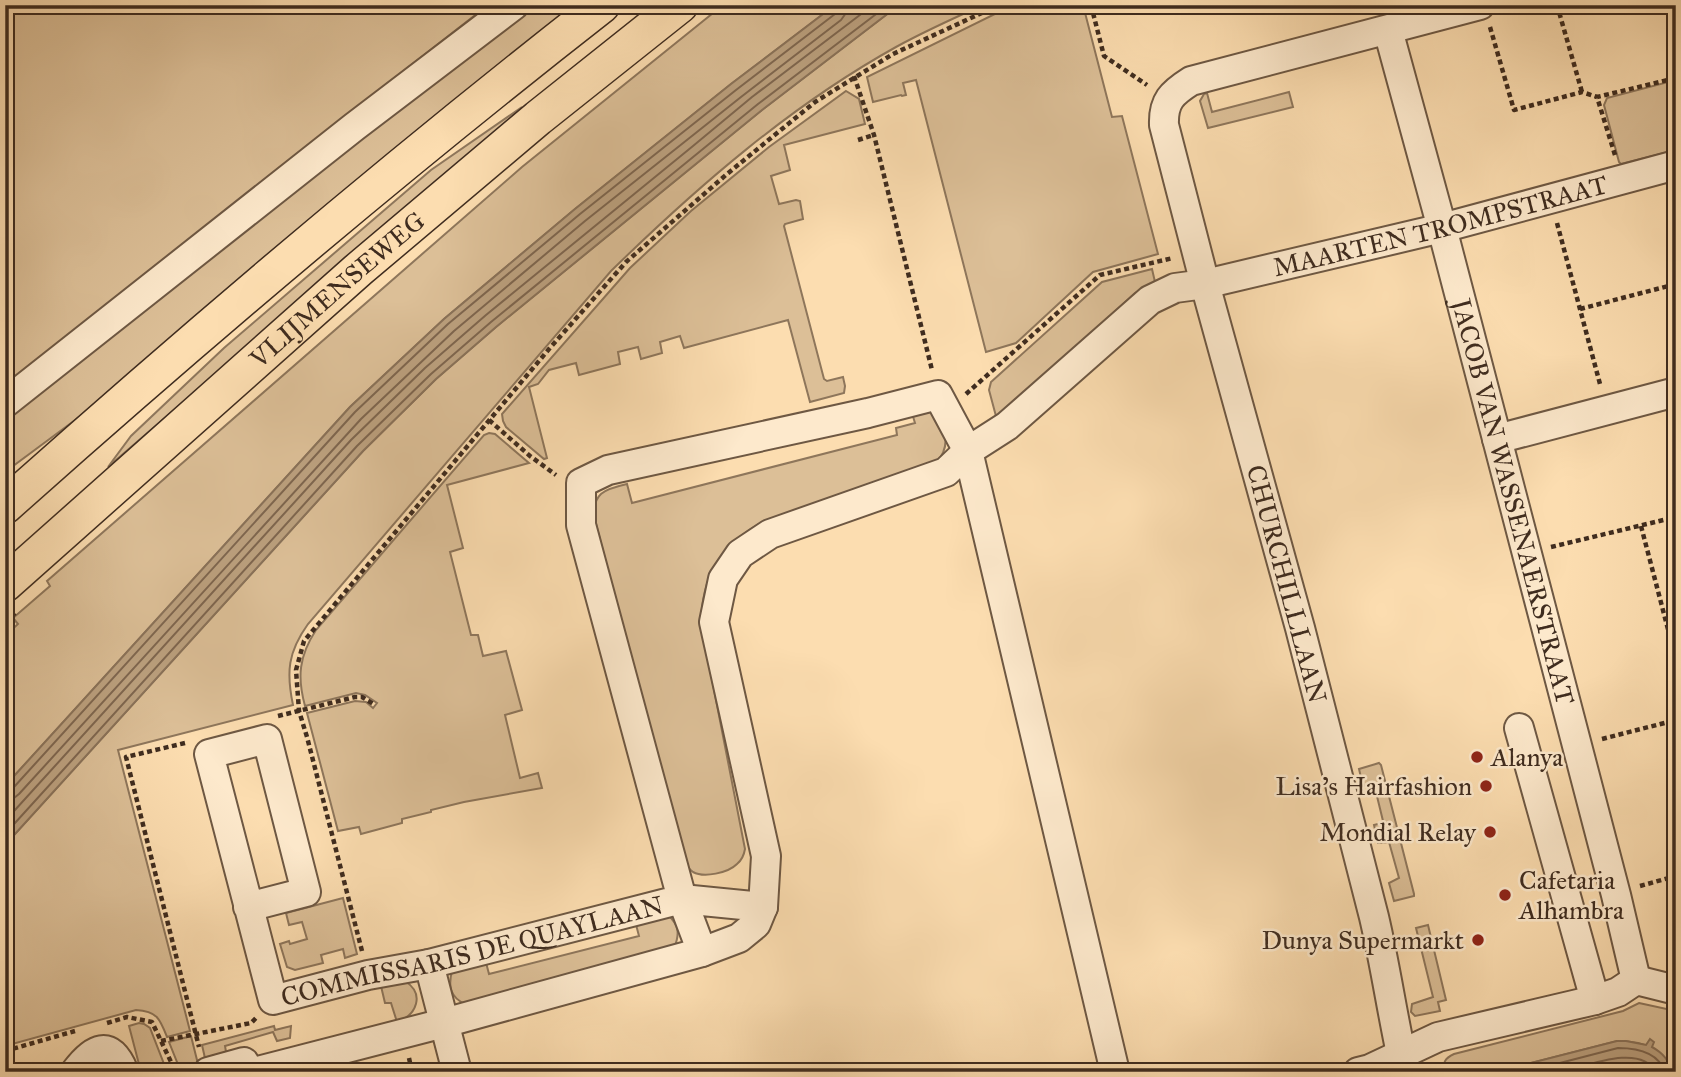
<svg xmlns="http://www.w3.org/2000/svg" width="1681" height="1077" font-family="'IM FELL Great Primer',serif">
  <rect width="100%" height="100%" fill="#fcddb0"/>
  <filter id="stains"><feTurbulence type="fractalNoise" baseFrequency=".00286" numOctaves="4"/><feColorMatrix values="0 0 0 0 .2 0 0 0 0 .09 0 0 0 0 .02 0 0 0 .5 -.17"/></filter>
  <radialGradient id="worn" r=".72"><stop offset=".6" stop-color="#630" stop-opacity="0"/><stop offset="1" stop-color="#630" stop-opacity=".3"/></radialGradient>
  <g fill="#dcbf97" stroke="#8e765b" stroke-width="2">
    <polygon points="5,5 488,5 274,172 5,385"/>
    <polygon points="535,5 579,5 94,406 5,472 5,416 265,212"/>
    <polygon points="723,5 835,5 731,84 575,209 444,319 350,407 5,786 5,636 18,624 13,618 50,586 47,581 522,167"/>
    <path d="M899,5H983C954,18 925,31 896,47C790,106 697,187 611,271L308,624C288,652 286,672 293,705L118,750L190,1031L167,1037C160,1019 157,1011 136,1010L5,1046V845L363,451L436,379L496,327L762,110Z"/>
    <polygon points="1013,5 1083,5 1112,117 1122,116 1158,254 1093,272 1016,343 986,352 916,80 903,83 906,95 902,96 901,95 873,102 867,77"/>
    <polygon points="1668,82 1675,87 1676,91 1676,150 1621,164 1619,162 1604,105 1607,98"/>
    <polygon points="846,91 859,99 865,124 784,145 790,170 771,176 779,204 796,200 800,201 803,219 785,224 784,226 824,379 827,381 843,377 845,386 844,393 810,402 788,320 684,348 680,336 660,342 662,353 641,359 638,347 618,352 620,364 579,375 576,363 549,370 538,384 529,387 547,458 544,459 506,427 503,421 502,414 630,268 691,211 769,147"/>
    <polygon points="1289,92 1293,107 1208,128 1200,101 1204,94 1207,93 1212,112"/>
    <polygon points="522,107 505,124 108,467 131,436 224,348 431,170"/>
    <polygon points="1152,269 1155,282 1135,293 997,420 989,390 991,382 1102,282"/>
    <path d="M923,409C946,417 953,445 936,463L757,525C718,548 702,578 701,623L745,849C744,855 742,860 737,864C728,873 704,878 693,872C688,869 685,863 682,858L595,520C591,493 605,489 627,484L632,503L897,435L896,428L915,423L911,410Z"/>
    <path d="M489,433L495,434L529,463L447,485L463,548L450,552L471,635H478L483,656L506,651L522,710L505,715L520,778L538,773L542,788L464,802L431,810V812L402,819V823L361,834L359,827L338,831L307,713L355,701L366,702L373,708L377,703L365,695L356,693L305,706C297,677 299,656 316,630L484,435Z"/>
    <polygon points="1379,763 1381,765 1414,894 1414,896 1394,901 1389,883 1399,878 1389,842 1378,843 1374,825 1382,823 1383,821 1374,784 1372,783 1363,786 1359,769"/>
    <polygon points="343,898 357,954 345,958 343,949 321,955 323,963 295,970 287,967 280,944 289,941 290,944 307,939 302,922 289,925 286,913"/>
    <path d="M668,915C679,925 680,934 674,948L465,1004C450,997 448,986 452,971L484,955L489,974L639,936L634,917Z"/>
    <polygon points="1428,925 1446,1000 1438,1002 1440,1011 1415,1016 1411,1012 1412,1004 1433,997 1416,928"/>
    <path d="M405,981C425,994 417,1015 397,1022L391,1003H385L380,982Z"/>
    <path d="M1639,1003L1676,1011V1072H1672C1665,1047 1641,1041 1617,1041L1496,1072H1445C1442,1063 1445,1058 1454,1054L1623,1011Z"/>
    <polygon points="139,1023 144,1024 150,1028 166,1069 168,1072 141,1072 129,1026"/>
    <polygon points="274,1026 275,1030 291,1026 290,1038 277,1041 273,1032 225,1046 228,1063 207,1067 202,1045"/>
    <polygon points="191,1036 199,1068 186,1071 179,1067 169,1042"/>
  </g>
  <g fill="#bca17f" stroke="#8a7259" stroke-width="2">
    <polygon points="835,5 899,5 762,110 496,327 436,379 363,451 5,845 5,786 350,407 444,319 575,209 731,84"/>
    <path d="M1650,1039L1654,1042L1652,1047C1663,1053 1669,1060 1672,1072H1496L1617,1041H1626L1646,1045Z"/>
  </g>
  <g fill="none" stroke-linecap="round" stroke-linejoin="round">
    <g stroke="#7e664f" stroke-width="2">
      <polyline points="5,790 14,787 355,412 448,324 580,214 736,90 835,14 838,10 838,5"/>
      <polyline points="5,799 14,798 19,794 361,419 454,331 585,221 741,97 841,20 846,13 847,5"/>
      <polyline points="5,821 351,440 425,368 486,315 693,146 752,97 873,5"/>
      <polyline points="5,834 357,446 431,374 491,322 698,153 758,104 888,5"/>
      <path d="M1525,1072L1618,1048C1637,1048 1658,1052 1665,1072"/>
      <path d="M1562,1072C1587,1066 1640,1043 1656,1072"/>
    </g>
    <g stroke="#6e5843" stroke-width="32">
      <g id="minor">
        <path id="s1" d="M1388,30L1442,228L1616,895L1636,980"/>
        <polyline points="5,403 354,127 514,5"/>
        <polyline points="1497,439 1676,392"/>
        <polyline points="1519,728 1595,1000"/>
        <path id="s2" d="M248,907L306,892L267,739L209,754L273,1000L368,975L429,964L682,899L581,525V483L608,470L868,413L938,395L968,451L1115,1072"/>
        <polyline points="702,952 682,899 763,907"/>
        <polyline points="429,964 457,1072"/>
        <path d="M75,1072C93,1048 110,1038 124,1072"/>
        <polyline points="208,1072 244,1062 249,1072"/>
        <path id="s3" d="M254,1072L444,1023L702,952L739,938L756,924L763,907L766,856L714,622L723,579L740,554L770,534L946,472L968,451L1007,426L1150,300L1175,288L1205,284L1442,228L1676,165"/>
        <polyline points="1358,1072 1370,1069 1438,1037 1595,1000 1618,992 1636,980 1676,990"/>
        <path d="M1405,1072C1393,1020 1386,968 1374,917L1300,628L1205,284L1164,125C1163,101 1172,93 1191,81L1480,5"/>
      </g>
    </g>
    <g stroke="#3f2c1f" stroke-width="38">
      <g id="major">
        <path d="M5,506C199,333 397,165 602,5"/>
        <path id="s4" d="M5,584L358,270L538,118L680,5"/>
      </g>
    </g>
    <g stroke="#3f2c1f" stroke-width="4.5" stroke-dasharray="5 3.5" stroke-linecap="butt">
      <polyline points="1091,5 1104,56 1147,85"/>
      <polyline points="1557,5 1582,92"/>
      <polyline points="1674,5 1676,11"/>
      <polyline points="1490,27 1514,110 1582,92 1597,97"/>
      <polyline points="854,76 874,135 932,370"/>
      <polyline points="858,140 874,135"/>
      <polyline points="1615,155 1597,97 1676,78"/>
      <polyline points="1557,223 1600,384"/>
      <polyline points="1580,309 1676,284"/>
      <polyline points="966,394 1100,275 1173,258"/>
      <polyline points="489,420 530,456 556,475"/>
      <polyline points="1641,526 1676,660"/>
      <polyline points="1551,547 1676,517"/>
      <polyline points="5,622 15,613"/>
      <polyline points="278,716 355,697 362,697 375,705"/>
      <polyline points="1602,739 1676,720"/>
      <polyline points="185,743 126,757 199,1047"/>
      <polyline points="1640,886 1676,876"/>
      <polyline points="362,951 307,737 299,711 296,670 304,641 549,349 626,262 727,174 815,102 893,54 999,5"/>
      <polyline points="107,1023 127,1017 152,1022 172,1064 179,1072"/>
      <polyline points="161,1041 251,1023 256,1018"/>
      <polyline points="5,1051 75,1031"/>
      <polyline points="409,1058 412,1072"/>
    </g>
    <use href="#minor" stroke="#fde9cc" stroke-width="28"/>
    <use href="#major" stroke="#fcddb0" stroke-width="35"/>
  </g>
  <g fill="#8f2418" stroke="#fde9cc" stroke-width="2.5">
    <circle cx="1477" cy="757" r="7"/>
    <circle cx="1486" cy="786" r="7"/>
    <circle cx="1490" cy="832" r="7"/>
    <circle cx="1505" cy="895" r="7"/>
    <circle cx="1478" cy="940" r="7"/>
  </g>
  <g text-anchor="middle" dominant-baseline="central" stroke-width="5" stroke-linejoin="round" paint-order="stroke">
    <g font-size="26" fill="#3f2c1f" stroke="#fde9cc">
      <text stroke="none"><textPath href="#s3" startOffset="1699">MAARTEN TROMPSTRAAT</textPath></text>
      <text stroke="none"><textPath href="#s4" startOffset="444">VLIJMENSEWEG</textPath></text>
      <text stroke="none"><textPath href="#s1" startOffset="488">JACOB VAN WASSENAERSTRAAT</textPath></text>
      <text transform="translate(1287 584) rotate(75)">CHURCHILLLAAN</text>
      <text stroke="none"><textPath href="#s2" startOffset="737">COMMISSARIS DE QUAYLAAN</textPath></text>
    </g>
    <g font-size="26" fill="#3f2c1f" stroke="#fde9cc" text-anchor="end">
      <text x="1491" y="757" text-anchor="start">Alanya</text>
      <text x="1472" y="786">Lisa's Hairfashion</text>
      <text x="1476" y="832">Mondial Relay</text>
      <text x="1519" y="880" text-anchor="start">Cafetaria<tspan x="1519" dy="30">Alhambra</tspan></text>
      <text x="1464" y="940">Dunya Supermarkt</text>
    </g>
  </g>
  <rect width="1681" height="1077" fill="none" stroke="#fcddb0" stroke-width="28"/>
  <rect x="7" y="7" width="1667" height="1063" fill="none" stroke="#3f2c1f" stroke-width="3.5"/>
  <rect x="14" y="14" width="1653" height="1049" fill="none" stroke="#3f2c1f" stroke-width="2"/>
  <rect width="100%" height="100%" filter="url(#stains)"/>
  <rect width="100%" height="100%" fill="url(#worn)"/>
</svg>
